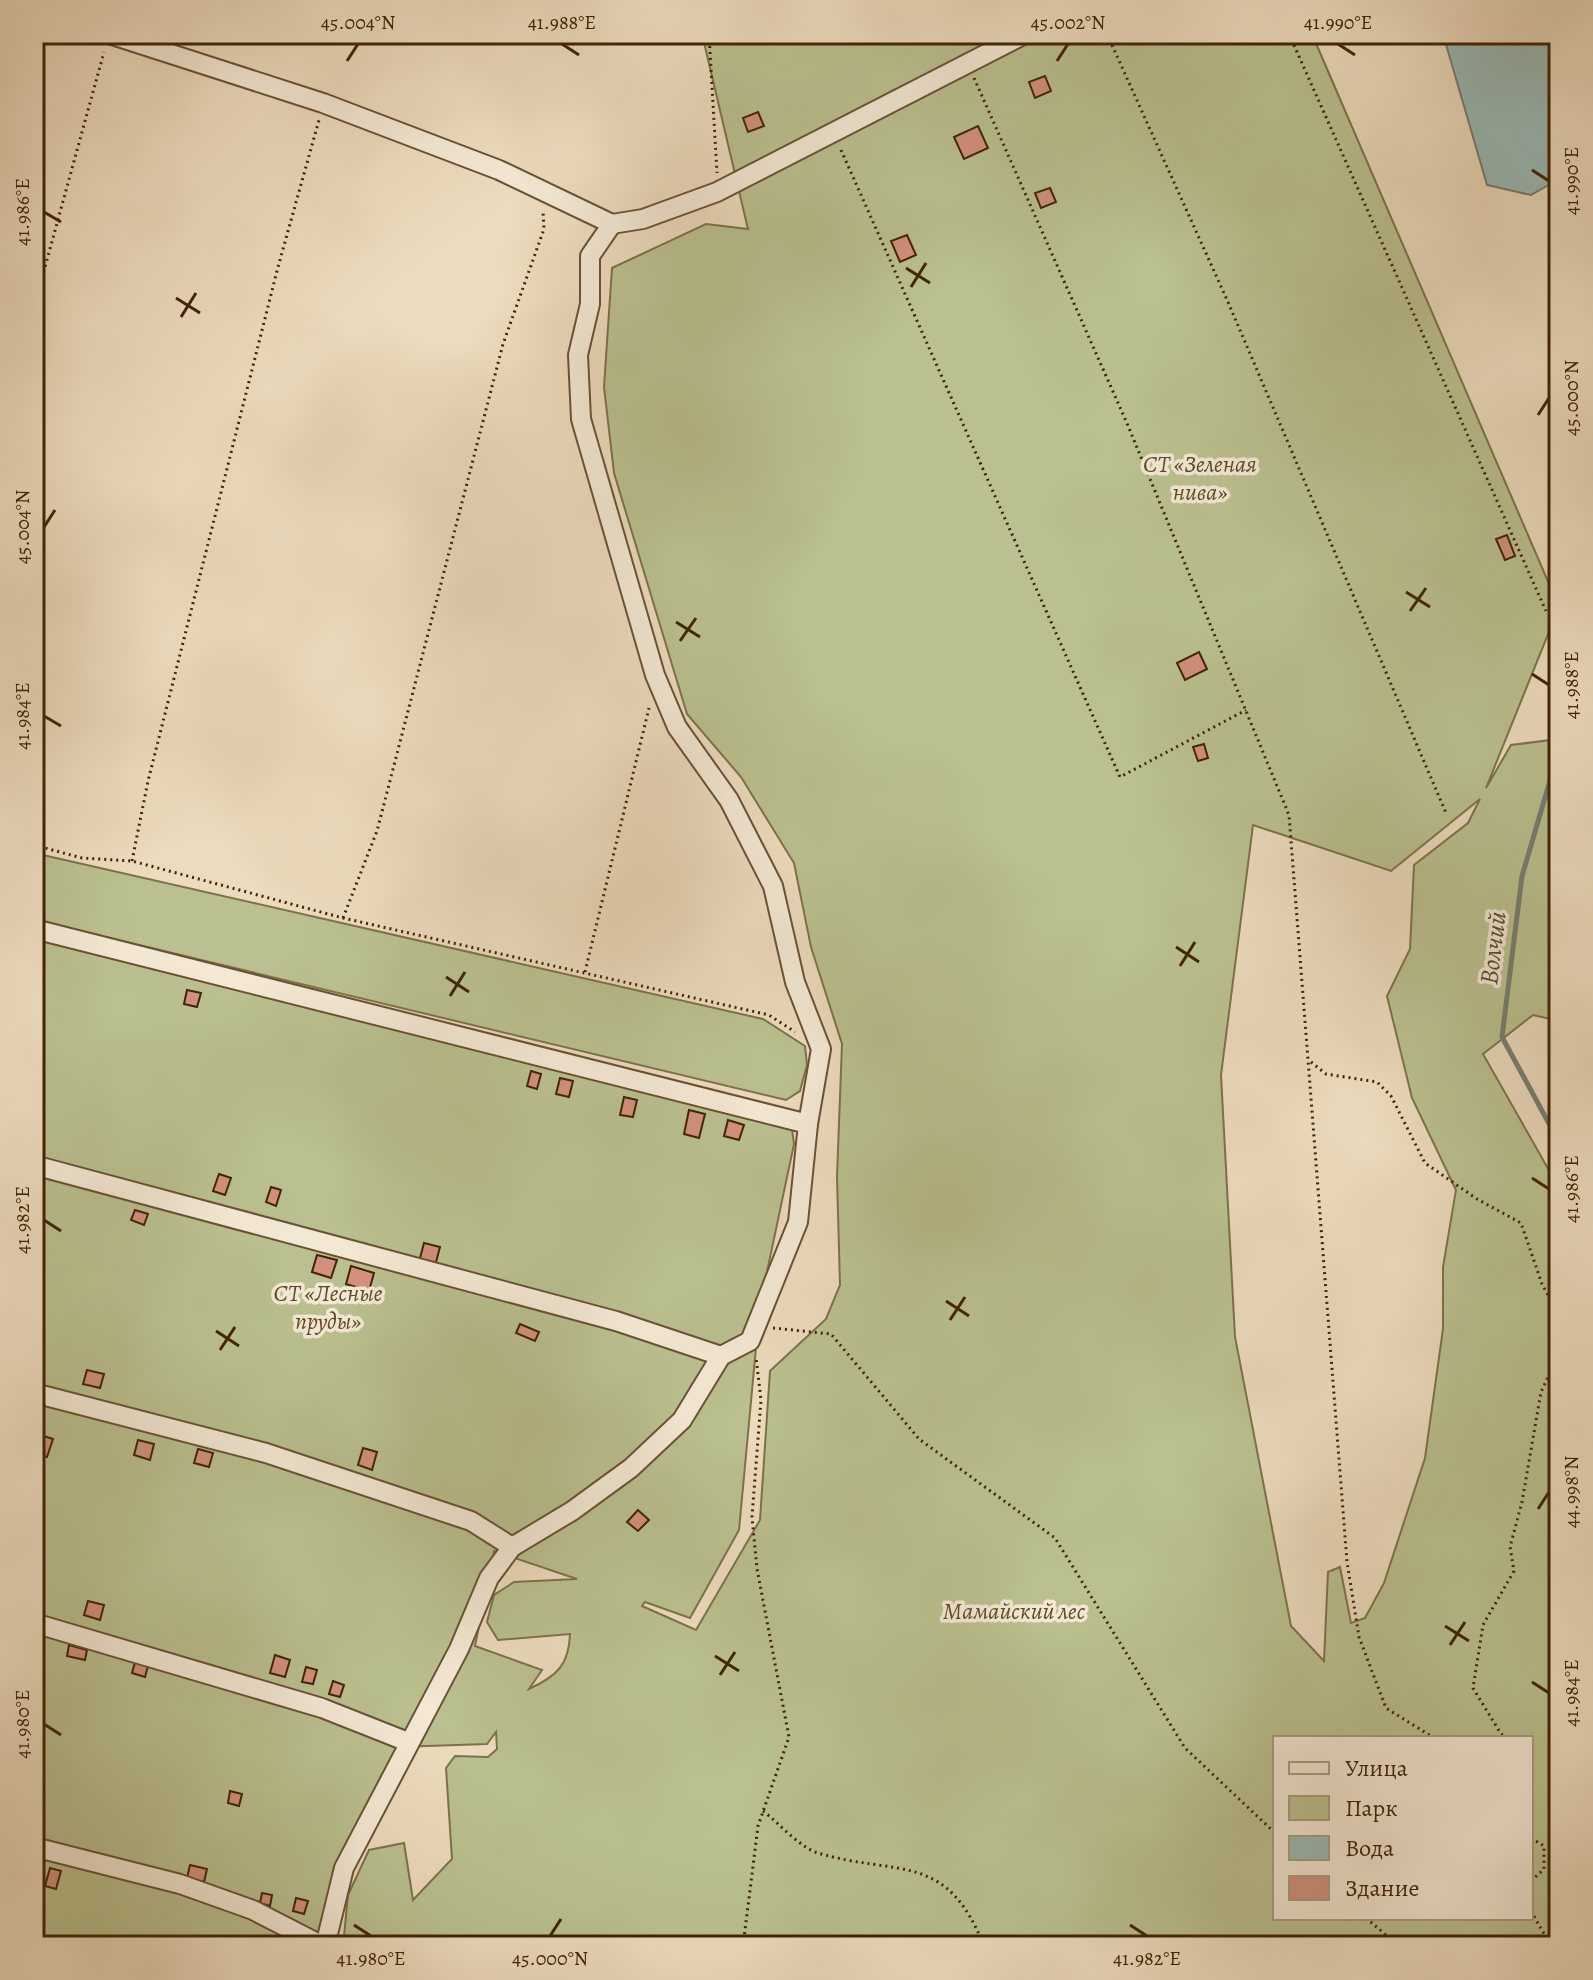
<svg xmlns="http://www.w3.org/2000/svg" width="1593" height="1980" font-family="Alegreya,serif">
  <rect width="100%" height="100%" fill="#ecdbbd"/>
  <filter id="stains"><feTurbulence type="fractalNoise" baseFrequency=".0025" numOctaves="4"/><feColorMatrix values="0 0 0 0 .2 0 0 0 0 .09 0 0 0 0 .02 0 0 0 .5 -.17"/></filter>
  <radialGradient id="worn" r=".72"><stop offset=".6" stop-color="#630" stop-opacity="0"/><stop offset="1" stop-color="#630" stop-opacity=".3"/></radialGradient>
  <g fill="#bac08f" stroke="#7d724a" stroke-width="2" fill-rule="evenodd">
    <path d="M702,34H1312L1559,607L1486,788L1511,745L1559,739V1021L1533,1015L1483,1054L1559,1188V1946H343L348,1895L369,1850L404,1843L413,1900L452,1859L446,1768L455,1756L488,1757L497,1749L496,1732L487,1744L397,1747L323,1946H34V935L790,1113L794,1144L760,1305L739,1530L690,1618L645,1602L642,1606L696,1630L760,1520L770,1371L826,1319L840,1285L837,1177L842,1044L811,947L794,863L741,777L687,714L614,473L604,387L612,268L706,224L748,229ZM1480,799L1468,823L1414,865L1410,949L1387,996L1412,1098L1456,1190L1443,1267V1329L1425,1458L1384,1583L1365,1618L1351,1623L1340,1567L1328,1572L1324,1661L1291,1626L1235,1337L1221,1075L1253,825L1391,871ZM494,1551L577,1579L514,1582L494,1595L487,1622L498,1640L570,1634C569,1665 557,1676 529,1689L542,1670L475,1646ZM1275,1738H1531V1918H1275Z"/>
    <polygon points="34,853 763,1019 805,1046 807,1065 800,1091 786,1100 34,920"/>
  </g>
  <polygon fill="#99bab6" stroke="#757e70" stroke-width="2" points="1443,34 1559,34 1559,179 1531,195 1487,185"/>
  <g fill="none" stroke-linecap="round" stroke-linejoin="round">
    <polyline stroke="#757e70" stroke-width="5" points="1559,750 1522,876 1502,1037 1559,1142"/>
  </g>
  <g fill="#d2917e" stroke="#402406" stroke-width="2">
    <polygon points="1045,76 1051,91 1035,98 1029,82"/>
    <polygon points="758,112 764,126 748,132 743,118"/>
    <polygon points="978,126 988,148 964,159 954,137"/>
    <polygon points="1050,188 1056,202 1041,208 1035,193"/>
    <polygon points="907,235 916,255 900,262 891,241"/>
    <polygon points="1507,535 1515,556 1505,560 1496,539"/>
    <polygon points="1199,652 1207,669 1185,680 1177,663"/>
    <polygon points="1204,744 1208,758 1198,761 1193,747"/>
    <polygon points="187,990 201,993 197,1007 184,1004"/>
    <polygon points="531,1071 541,1074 537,1089 527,1086"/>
    <polygon points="560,1078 573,1081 569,1097 556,1094"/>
    <polygon points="624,1097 637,1100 633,1117 620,1115"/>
    <polygon points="689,1110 705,1114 699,1138 684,1134"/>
    <polygon points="728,1120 744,1125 739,1140 724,1136"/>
    <polygon points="219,1174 231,1178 225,1195 213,1191"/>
    <polygon points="271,1187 281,1190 276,1206 266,1202"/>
    <polygon points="135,1210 148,1214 144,1225 131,1220"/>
    <polygon points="424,1243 440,1247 435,1266 419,1262"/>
    <polygon points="317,1255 337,1260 331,1278 312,1272"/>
    <polygon points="351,1266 374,1273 369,1291 346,1284"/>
    <polygon points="520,1324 539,1332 535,1341 516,1333"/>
    <polygon points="87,1370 104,1374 100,1388 83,1384"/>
    <polygon points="34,1433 53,1439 47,1457 34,1453"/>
    <polygon points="138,1440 154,1444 150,1460 134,1455"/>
    <polygon points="363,1448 377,1452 372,1470 358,1465"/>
    <polygon points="198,1449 213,1453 209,1467 194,1463"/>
    <polygon points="638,1510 649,1520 638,1531 627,1522"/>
    <polygon points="88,1601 104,1605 100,1620 84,1615"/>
    <polygon points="69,1645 87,1650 85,1660 67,1656"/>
    <polygon points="275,1655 290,1660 285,1677 270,1673"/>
    <polygon points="135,1662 148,1666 145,1677 132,1673"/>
    <polygon points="306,1667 317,1670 313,1684 302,1682"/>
    <polygon points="333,1681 344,1685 340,1697 329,1694"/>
    <polygon points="230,1791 242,1794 239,1806 228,1803"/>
    <polygon points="34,1820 44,1822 41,1836 34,1834"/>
    <polygon points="190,1865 207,1869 204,1882 187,1878"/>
    <polygon points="50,1868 61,1871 56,1889 45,1886"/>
    <polygon points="262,1893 272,1895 270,1906 260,1903"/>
    <polygon points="296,1898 308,1901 304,1914 293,1911"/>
  </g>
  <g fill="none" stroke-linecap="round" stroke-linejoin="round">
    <g stroke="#6b5234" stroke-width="22">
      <g id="minor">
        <polyline points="109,34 323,103 499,170 612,224"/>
        <polyline points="34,929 808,1124"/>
        <polyline points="34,1165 616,1321 721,1356"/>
        <polyline points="34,1393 266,1453 471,1521 512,1547"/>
        <polyline points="34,1623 322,1708 408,1742"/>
        <polyline points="34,1847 180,1884 253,1910 323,1946"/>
        <polyline points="325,1946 344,1868 459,1649 489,1578 512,1547 572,1511 631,1468 682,1420 721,1356 750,1341 798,1222 808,1124 821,1049 795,982 773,886 729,800 677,727 655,675 581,419 578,355 590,304 590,256 612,224 643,219 717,192 1025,34"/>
      </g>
    </g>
    <g stroke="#402406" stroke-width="3" stroke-dasharray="2 4" stroke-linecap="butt">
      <polyline points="709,34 717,173"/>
      <polyline points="1107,34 1228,302 1446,813"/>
      <polyline points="1289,34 1546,611"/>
      <polyline points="974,78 1126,421 1289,815 1347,1562 1359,1637 1386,1708 1434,1738"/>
      <polyline points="841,150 1120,777 1246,710"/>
      <polyline points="34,307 104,52"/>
      <polyline points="34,845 82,858 132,861 343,918 769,1015 795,1032"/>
      <polyline points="132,861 148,781 278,267 319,120"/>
      <polyline points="343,918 377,831 503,344 544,229 543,211"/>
      <polyline points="585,972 649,708"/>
      <polyline points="1311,1062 1326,1074 1377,1082 1391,1096 1425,1163 1477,1199 1521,1223 1542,1284 1559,1316"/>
      <polyline points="773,1328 831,1334 919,1439 1055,1538 1185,1748 1275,1833"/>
      <polyline points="1508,1738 1501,1734 1473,1688 1483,1625 1514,1571 1510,1547 1522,1502 1541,1392 1559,1354 1559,1332"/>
      <path d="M763,1811C779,1823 799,1847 818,1853C898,1877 946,1850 984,1946"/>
      <polyline points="1531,1838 1544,1846 1544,1869 1531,1881"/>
      <polyline points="1531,1911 1551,1946"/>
      <polyline points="1366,1918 1399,1946"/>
      <polyline points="743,1946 758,1826 789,1737 757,1569 752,1517 761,1400 756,1357"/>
    </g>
    <use href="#minor" stroke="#f3e8d4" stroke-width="18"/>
  </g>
  <path fill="none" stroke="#402406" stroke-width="3" d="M562,44L579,55M1338,44L1355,55M347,61L358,44M1057,61L1068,44M1532,170L1549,181M44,212L61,222M906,268L930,283M911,287L926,263M176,298L200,313M181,317L196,293M1538,415L1549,398M44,527L55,510M1406,592L1430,607M1410,611L1426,588M676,622L700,637M680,641L696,618M1532,674L1549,685M44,716L61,726M1176,947L1199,962M1180,966L1195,942M446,977L469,992M450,996L465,972M1532,1178L1549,1189M44,1220L61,1231M946,1301L969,1316M950,1320L965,1297M216,1331L239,1346M220,1350L235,1327M1538,1509L1549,1492M1445,1626L1469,1641M1450,1645L1465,1622M715,1656L739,1671M720,1675L735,1652M1532,1682L1549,1693M44,1724L61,1735M354,1925L371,1936M1130,1925L1147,1936M550,1936L561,1919"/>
  <g text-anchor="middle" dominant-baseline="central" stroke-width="7" stroke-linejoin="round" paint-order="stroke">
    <g font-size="24" font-style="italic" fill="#5e4b28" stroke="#f3e8d4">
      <text x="1200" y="464">СТ «Зеленая<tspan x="1200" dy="28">нива»</tspan></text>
      <text x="328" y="1293">СТ «Лесные<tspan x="328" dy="28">пруды»</tspan></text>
      <text x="1014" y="1611">Мамайский лес</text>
    </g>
    <g font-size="26" font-style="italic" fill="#564a32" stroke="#f3e8d4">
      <text transform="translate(1493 948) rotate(-83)">Волчий</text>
    </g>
  </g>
  <rect width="1593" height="1980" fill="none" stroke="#ecdbbd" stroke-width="88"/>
  <rect x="1273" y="1736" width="260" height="184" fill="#f3e8d4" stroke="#ab9a82" stroke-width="2"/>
  <rect x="1289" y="1762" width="40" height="12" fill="#f3e8d4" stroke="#ab9a82" stroke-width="2"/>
  <text x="1345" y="1776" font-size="24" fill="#402406">Улица</text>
  <rect x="1289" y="1796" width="40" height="24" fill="#bac08f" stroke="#ab9a82" stroke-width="2"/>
  <text x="1345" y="1816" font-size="24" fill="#402406">Парк</text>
  <rect x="1289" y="1836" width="40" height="24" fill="#99bab6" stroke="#ab9a82" stroke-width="2"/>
  <text x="1345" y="1856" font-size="24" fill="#402406">Вода</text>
  <rect x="1289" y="1876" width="40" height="24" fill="#d2917e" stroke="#ab9a82" stroke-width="2"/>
  <text x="1345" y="1896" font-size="24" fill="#402406">Здание</text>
  <rect x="44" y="44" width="1505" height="1892" fill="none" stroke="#402406" stroke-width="3"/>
  <g font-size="20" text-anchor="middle" fill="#402406">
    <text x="358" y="29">45.004°N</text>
    <text x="562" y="29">41.988°E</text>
    <text x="1068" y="29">45.002°N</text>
    <text x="1338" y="29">41.990°E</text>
    <text transform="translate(1571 181) rotate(-90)" y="7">41.990°E</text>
    <text transform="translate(22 212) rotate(-90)" y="7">41.986°E</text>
    <text transform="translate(1571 398) rotate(-90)" y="7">45.000°N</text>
    <text transform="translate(22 527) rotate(-90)" y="7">45.004°N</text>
    <text transform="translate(1571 685) rotate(-90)" y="7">41.988°E</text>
    <text transform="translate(22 716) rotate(-90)" y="7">41.984°E</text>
    <text transform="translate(1571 1189) rotate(-90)" y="7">41.986°E</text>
    <text transform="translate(22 1220) rotate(-90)" y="7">41.982°E</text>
    <text transform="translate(1571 1492) rotate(-90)" y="7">44.998°N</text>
    <text transform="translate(1571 1693) rotate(-90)" y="7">41.984°E</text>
    <text transform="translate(22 1724) rotate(-90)" y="7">41.980°E</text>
    <text x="371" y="1965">41.980°E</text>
    <text x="550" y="1965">45.000°N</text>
    <text x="1147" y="1965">41.982°E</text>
  </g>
  <rect width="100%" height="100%" filter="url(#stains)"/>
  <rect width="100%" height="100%" fill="url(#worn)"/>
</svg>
